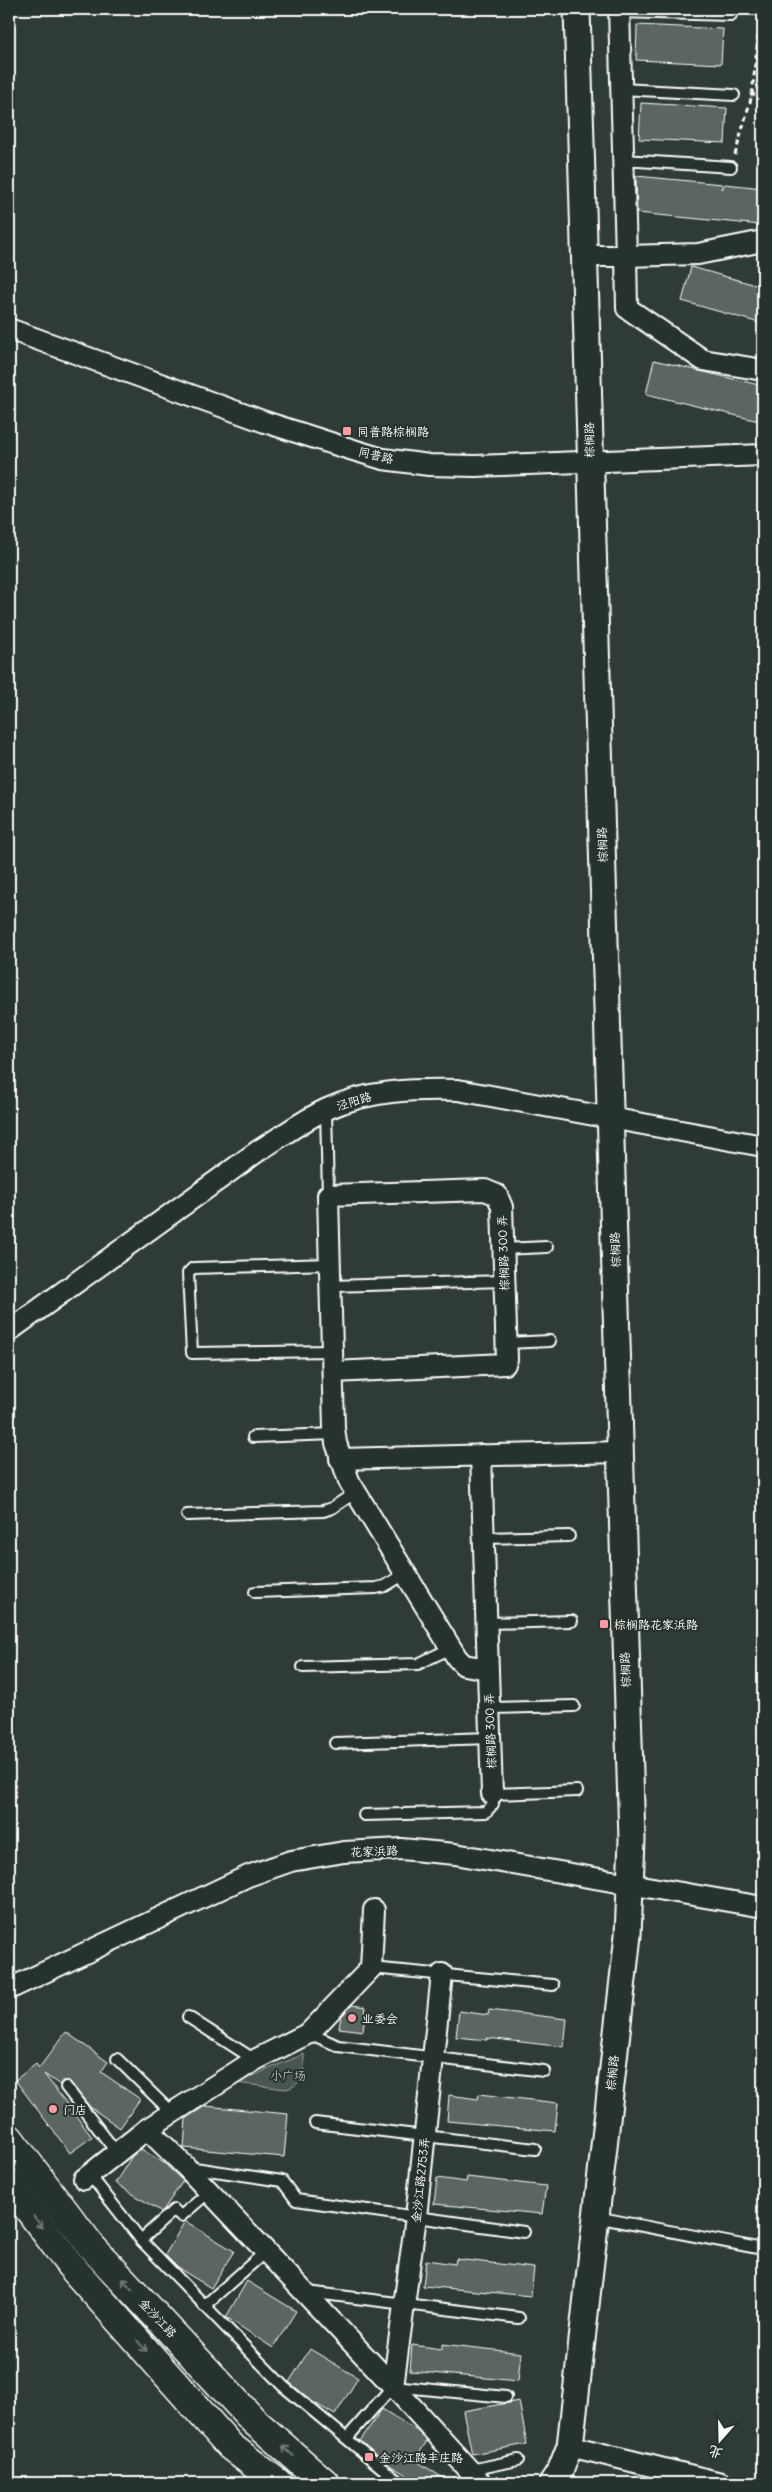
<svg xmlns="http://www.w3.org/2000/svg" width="772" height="2492" font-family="Delius,'LXGW WenKai TC',sans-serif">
  <rect width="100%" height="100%" fill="#2f3b35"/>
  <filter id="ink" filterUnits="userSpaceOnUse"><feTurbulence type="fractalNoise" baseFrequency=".02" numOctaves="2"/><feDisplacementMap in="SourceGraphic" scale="10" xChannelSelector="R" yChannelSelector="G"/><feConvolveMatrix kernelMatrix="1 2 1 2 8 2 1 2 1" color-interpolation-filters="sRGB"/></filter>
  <g filter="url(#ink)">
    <path fill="#4a544f" stroke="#a4aaa7" d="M304,2054C304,2070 304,2085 286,2089L236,2083Z"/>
    <g fill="#5b6661" stroke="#fff">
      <polygon points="637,25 723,29 721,64 636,60"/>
      <polygon points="641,103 727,108 725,143 639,139"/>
      <polygon points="636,176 722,184 722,189 725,184 763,188 761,225 637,213"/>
      <polygon points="691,267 763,287 763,324 682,301"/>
      <polygon points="654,360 763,386 763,422 646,394"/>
      <polygon points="352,2005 366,2007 363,2031 339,2028 341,2017"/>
      <polygon points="489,2010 567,2019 564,2047 487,2038 487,2040 456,2037 459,2011 488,2015"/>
      <polygon points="66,2032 108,2062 101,2072 140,2099 120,2128 90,2107 69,2081 62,2081 60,2085 44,2074 92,2137 70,2153 15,2080 36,2064 39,2068"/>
      <polygon points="479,2094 558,2103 555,2131 447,2121 449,2095 478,2099"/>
      <polygon points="205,2106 288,2114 284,2157 184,2148 186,2118"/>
      <polygon points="141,2149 164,2163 183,2181 162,2212 115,2183 132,2156"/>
      <polygon points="467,2177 546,2186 542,2214 434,2204 437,2178 466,2182"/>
      <polygon points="185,2221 234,2251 211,2288 178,2268 165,2255"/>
      <polygon points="456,2259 534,2268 531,2296 423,2286 426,2260 455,2264"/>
      <polygon points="247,2281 296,2311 273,2348 226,2317"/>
      <polygon points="442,2344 521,2353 518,2381 410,2371 412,2345 442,2349"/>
      <polygon points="310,2349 358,2378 335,2415 313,2402 289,2382"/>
      <polygon points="519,2401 527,2444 472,2454 463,2411"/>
      <polygon points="382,2409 417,2431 427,2441 415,2460 451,2483 420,2483 386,2463 360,2441"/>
    </g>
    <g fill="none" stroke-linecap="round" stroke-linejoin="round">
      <g stroke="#fff" stroke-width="14">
        <g id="service">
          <polyline points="619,12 731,15"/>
          <polyline points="621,89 734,95"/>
          <polyline points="623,160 731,167"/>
          <polyline points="326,1110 328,1195"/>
          <polyline points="503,1249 547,1247"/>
          <polyline points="330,1264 193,1268 188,1273 192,1353 332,1351"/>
          <polyline points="331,1286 505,1281"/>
          <polyline points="507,1343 550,1341"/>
          <polyline points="253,1437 335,1434"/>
          <polyline points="187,1515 323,1511 332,1508 356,1492"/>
          <polyline points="484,1538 569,1536"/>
          <polyline points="255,1592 376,1588 385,1586 405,1574"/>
          <polyline points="487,1623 572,1621"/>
          <polyline points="303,1667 418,1664 451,1648"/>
          <polyline points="490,1708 574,1706"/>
          <polyline points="335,1743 491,1738"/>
          <polyline points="364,1815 486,1812 493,1804 492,1794 577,1791"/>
          <polyline points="371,1968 553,1985"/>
          <polyline points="188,2017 255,2060"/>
          <polyline points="309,2033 338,2046 544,2071"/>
          <polyline points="117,2059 171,2112"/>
          <polyline points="66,2087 117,2153"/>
          <polyline points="315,2123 535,2149"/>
          <polyline points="188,2167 282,2181 296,2200 524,2232"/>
          <polyline points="90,2175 141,2240 283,2386 400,2483"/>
          <polyline points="596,2217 763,2249"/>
          <polyline points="141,2240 174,2210 181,2216 209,2192"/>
          <polyline points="307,2292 519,2318"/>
          <polyline points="204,2306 265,2252"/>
          <polyline points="347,2438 393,2386 506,2397"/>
          <polyline points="471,2470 518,2460"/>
        </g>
      </g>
      <g stroke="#fff" stroke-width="24">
        <g id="minor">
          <polyline points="619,9 626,256 698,254 763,241"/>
          <polyline points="584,256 626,256 627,308 703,360 763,370"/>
          <polyline points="9,329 265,422 340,446 383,459 429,465 475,466 763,455"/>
          <path d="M9,1331L258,1151C281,1137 303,1120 327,1109C369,1090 413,1089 458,1090L763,1146"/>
          <polyline points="333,1372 505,1364 507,1359 502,1207 497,1195 485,1190 328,1195 334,1428 336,1443 349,1481 457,1658 464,1665 488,1669"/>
          <polyline points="481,1455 492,1794"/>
          <polyline points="340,1459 621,1452"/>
          <polyline points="9,1989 248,1876 291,1861 344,1852 401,1849 455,1854 763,1907"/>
          <polyline points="147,2129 255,2060 309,2033 371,1968 374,1910"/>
          <polyline points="84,2179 147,2129 186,2167 393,2386 481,2483"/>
          <polyline points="393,2386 416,2217 442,1974"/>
          <polyline points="570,2446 721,2483"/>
        </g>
      </g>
      <g stroke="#fff" stroke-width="29">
        <polyline id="tertiary" points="552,2483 561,2469 570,2446 628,1935 632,1840 577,9"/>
      </g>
      <g stroke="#fff" stroke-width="31">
        <g id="primary">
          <polyline points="9,2138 91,2246 254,2421 325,2483"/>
          <polyline points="9,2183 70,2265 230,2446 278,2483"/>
        </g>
      </g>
      <g stroke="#fff" stroke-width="3" stroke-dasharray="5 4" stroke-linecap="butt">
        <polyline points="743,11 752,9"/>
        <polyline points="750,95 763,94"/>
        <polyline points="735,155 752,95 761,9"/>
      </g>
      <use href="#service" stroke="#26332d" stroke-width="10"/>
      <use href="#minor" stroke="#26332d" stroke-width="20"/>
      <use href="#tertiary" stroke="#26332d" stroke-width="25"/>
      <use href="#primary" stroke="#26332d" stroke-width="28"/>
    </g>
    <defs><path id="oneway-shaft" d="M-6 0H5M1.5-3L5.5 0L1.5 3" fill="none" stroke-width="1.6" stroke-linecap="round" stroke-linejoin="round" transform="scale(1.25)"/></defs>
    <g stroke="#727a76">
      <use href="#oneway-shaft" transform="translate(38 2222) rotate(53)"/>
      <use href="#oneway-shaft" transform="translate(127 2284) rotate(-133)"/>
      <use href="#oneway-shaft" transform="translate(142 2346) rotate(48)"/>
      <use href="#oneway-shaft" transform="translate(288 2451) rotate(-139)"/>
    </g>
  </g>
  <g fill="#ff9aa2" stroke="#26332d" stroke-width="2">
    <rect x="342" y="426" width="10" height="10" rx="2.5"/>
    <rect x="599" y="1619" width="10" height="10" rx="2.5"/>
    <circle cx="352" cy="2018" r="5"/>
    <circle cx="53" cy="2109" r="5"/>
    <rect x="364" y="2452" width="10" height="10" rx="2.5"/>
  </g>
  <g text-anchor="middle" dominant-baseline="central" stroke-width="4" stroke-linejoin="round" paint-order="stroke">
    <g font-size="12" fill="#fff" stroke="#26332d" text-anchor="start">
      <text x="357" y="431">同普路棕榈路</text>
      <text x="614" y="1624">棕榈路花家浜路</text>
      <text x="362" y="2018">业委会</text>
      <text x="63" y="2109">门店</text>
      <text x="379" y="2457">金沙江路丰庄路</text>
    </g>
    <g font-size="12" fill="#fff" stroke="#26332d">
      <text transform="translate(589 440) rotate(-91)">棕榈路</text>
      <text transform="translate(376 455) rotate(13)">同普路</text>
      <text transform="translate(602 845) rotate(-92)">棕榈路</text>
      <text transform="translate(354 1101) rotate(-17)">泾阳路</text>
      <text transform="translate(615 1250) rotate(-92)">棕榈路</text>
      <text transform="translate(503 1253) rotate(-92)">棕榈路 300 弄</text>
      <text transform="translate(625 1670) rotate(-92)">棕榈路</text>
      <text transform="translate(490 1731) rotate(-92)">棕榈路 300 弄</text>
      <text transform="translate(374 1851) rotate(-2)">花家浜路</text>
      <text transform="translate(612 2073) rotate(-84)">棕榈路</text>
      <text transform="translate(420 2180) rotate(-84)">金沙江路2753弄</text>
      <text transform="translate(158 2318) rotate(47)">金沙江路</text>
    </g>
    <g font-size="12" fill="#b7bbb9" stroke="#26332d">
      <text x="288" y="2075">小广场</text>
    </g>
  </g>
  <rect width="772" height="2492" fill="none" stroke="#26332d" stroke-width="30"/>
  <rect x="15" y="15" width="742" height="2462" fill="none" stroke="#fff" stroke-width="2" filter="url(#ink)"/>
  <g transform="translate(720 2440) rotate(200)" stroke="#26332d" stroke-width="4" paint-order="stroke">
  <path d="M0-4L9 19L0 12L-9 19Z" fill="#ffffff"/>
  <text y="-8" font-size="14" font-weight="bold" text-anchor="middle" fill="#ffffff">北</text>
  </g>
</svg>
